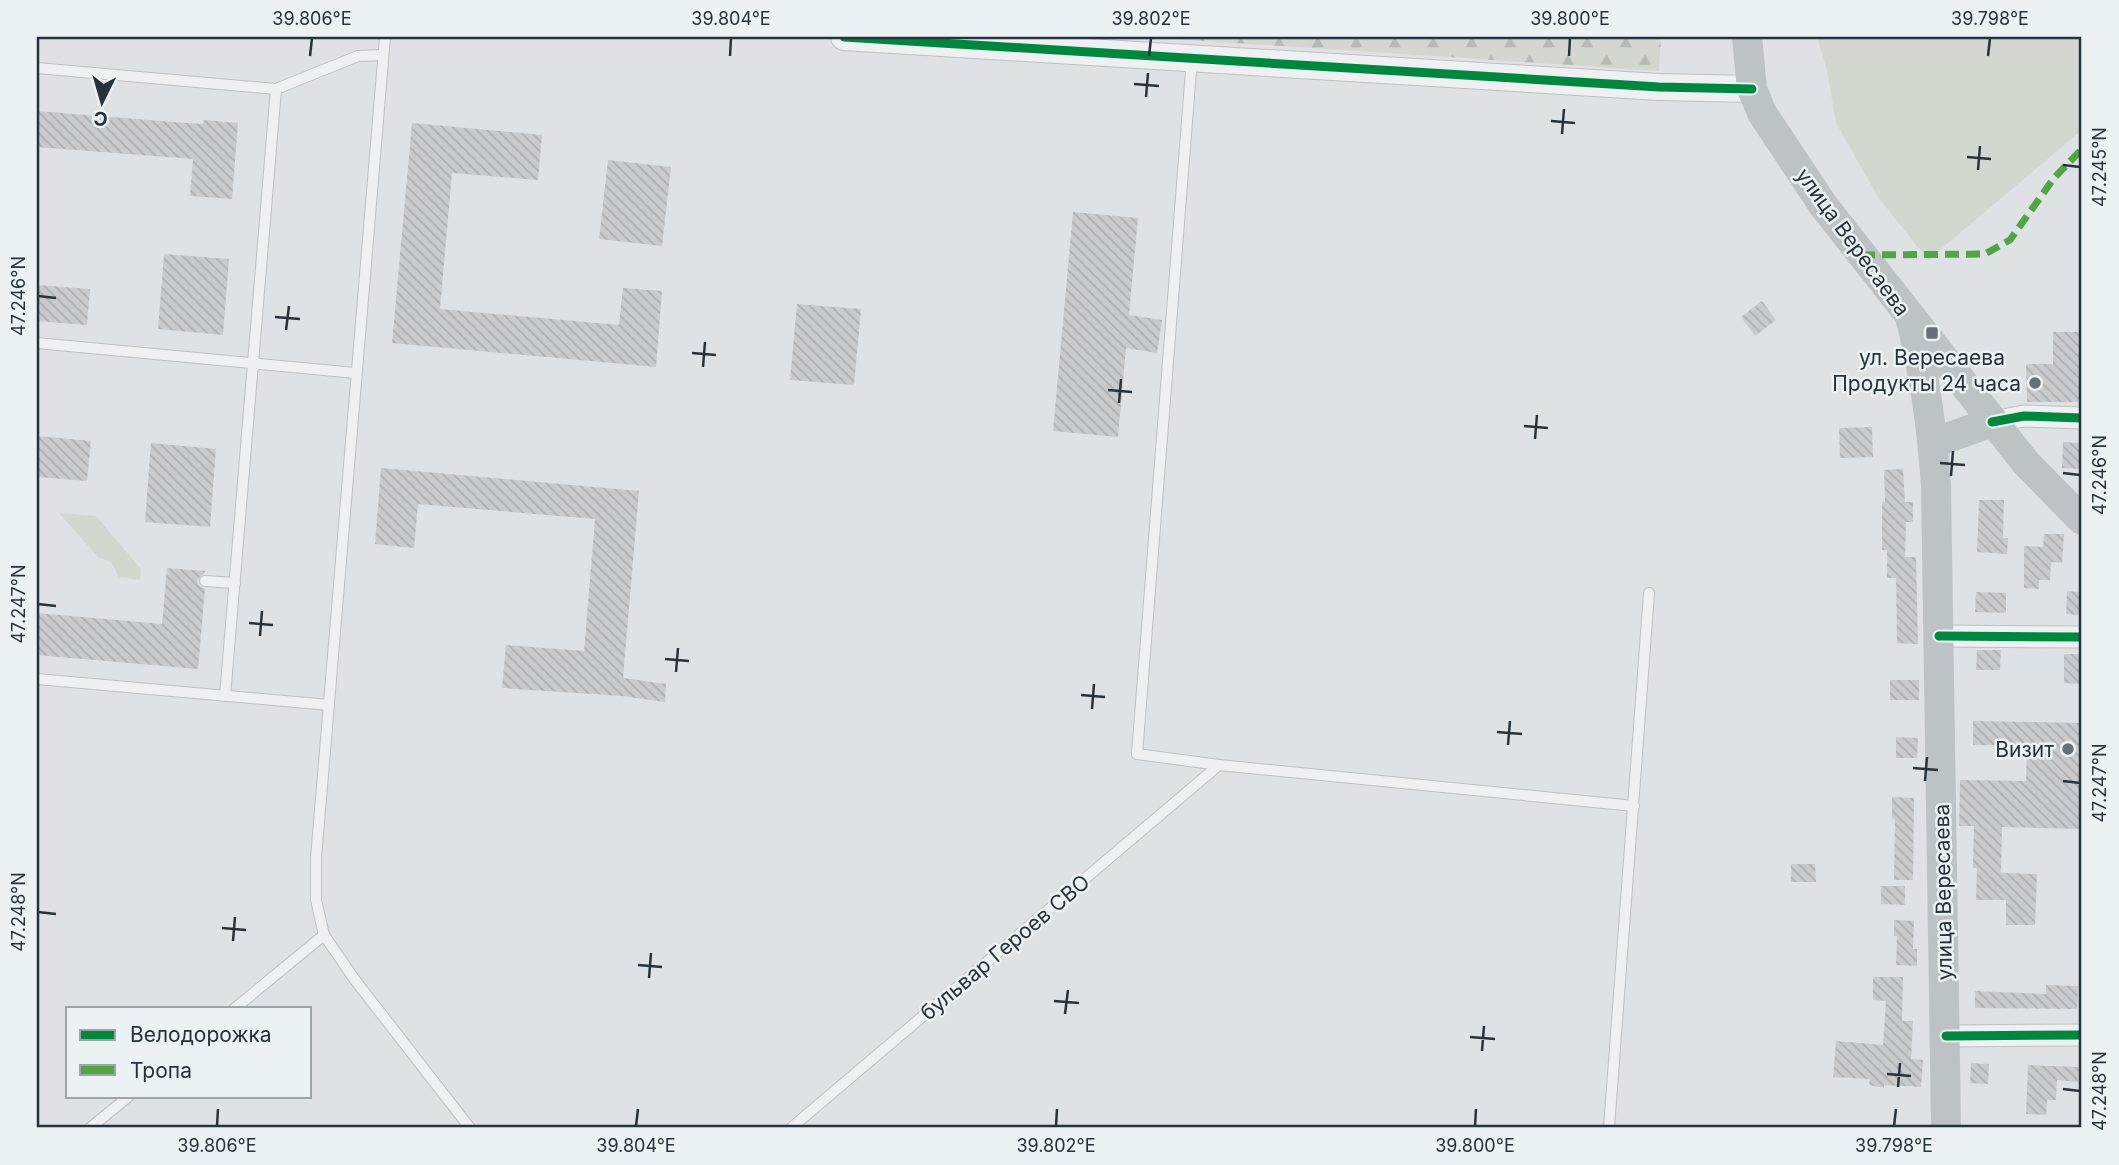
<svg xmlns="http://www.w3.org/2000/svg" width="2119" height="1165" font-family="Inter,sans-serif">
  <defs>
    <pattern id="forest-firs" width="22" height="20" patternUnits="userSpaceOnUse" patternTransform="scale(1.75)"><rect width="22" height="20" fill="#d2d8d0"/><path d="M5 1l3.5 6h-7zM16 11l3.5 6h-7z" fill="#b4bab4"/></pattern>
    <pattern id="building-back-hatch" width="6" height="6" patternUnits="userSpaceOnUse" patternTransform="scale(1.75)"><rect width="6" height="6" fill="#c8cacc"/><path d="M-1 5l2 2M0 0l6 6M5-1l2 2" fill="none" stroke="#acaeb0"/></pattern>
  </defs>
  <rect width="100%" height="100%" fill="#dfe2e4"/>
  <g fill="#d2d8d0">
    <polygon points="1817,37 2082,37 2082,130 1928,260 1878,197 1836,123 1827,70"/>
    <polygon points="59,513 96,516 141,569 140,580 119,577 111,562 98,557"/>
  </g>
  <polygon fill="url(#forest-firs)" points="1145,37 1661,37 1659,71"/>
  <g fill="url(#building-back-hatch)">
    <polygon points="37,111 186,123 203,124 204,120 238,123 232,199 190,196 193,159 37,147"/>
    <polygon points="412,123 542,135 538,180 452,173 440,309 619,325 623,288 662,291 656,367 392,343"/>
    <polygon points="608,160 671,167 662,246 599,239"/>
    <polygon points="1073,212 1138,218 1129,315 1162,320 1157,353 1126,348 1118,437 1053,431"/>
    <polygon points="164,254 229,259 223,335 158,329"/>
    <polygon points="37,285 90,289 87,325 37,321"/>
    <polygon points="1762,301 1776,320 1755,336 1741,317"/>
    <polygon points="797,304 861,309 854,385 790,380"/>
    <polygon points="2053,332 2082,332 2082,402 2027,402 2026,364 2053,364"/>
    <polygon points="1872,427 1873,457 1840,458 1839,428"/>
    <polygon points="37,436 91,441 87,481 37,477"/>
    <polygon points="2063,442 2082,443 2082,469 2062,468"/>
    <polygon points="151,443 216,449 210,527 145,522"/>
    <polygon points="381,468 639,491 623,678 666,684 665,702 622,696 502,688 506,645 584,651 595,519 418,504 414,548 375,544"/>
    <polygon points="1903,469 1905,502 1913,502 1913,522 1906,522 1905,557 1916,557 1918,644 1897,643 1896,578 1887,578 1887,550 1882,550 1882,502 1885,502 1884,470"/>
    <polygon points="1979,500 2004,500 2003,538 2008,538 2007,554 1977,552"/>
    <polygon points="2044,534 2064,534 2062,563 2051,562 2050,580 2039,580 2039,589 2024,588 2024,546 2043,547"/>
    <polygon points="167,568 206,571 197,580 198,585 205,589 198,669 37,655 37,613 162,624"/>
    <polygon points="2067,591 2082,592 2082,615 2066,614"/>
    <polygon points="1976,592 2006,593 2006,613 1975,612"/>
    <polygon points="1977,650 2001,650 2000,670 1976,670"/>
    <polygon points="2064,654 2082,654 2082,684 2064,683"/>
    <rect x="1890" y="680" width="29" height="20"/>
    <polygon points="1973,721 2082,723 2082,829 2002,827 2001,873 2037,874 2035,925 2006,925 2006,900 1976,900 1977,868 1973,868 1974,826 1959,826 1960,780 2026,781 2027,745 1973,745"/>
    <polygon points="1896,737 1918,738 1917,758 1896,758"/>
    <polygon points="1892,797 1914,798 1913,880 1894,880 1895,819 1892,819"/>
    <polygon points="1791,864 1815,864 1816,882 1791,882"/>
    <polygon points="1881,886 1905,886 1905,905 1881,904"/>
    <polygon points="1894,920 1914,921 1913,949 1917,949 1917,966 1896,965 1897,936 1894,936"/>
    <polygon points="1873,977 1903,977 1902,1021 1913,1021 1911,1059 1923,1060 1921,1087 1884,1085 1884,1088 1869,1085 1870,1079 1833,1077 1836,1041 1883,1045 1886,1001 1873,1000"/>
    <polygon points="2046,985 2078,986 2077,1009 1975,1008 1975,991 2046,994"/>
    <polygon points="1971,1063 1989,1064 1988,1084 1970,1083"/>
    <polygon points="2028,1065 2079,1067 2078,1082 2057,1080 2056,1100 2047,1100 2046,1115 2026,1114"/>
  </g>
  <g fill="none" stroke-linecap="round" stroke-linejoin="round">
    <g stroke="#bdc0c2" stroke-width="12">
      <g id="service">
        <polyline points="385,37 316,858 316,900 324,935 355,980 470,1128"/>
        <polyline points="1192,58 1137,754 1219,765 1634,806"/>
        <polyline points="37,68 276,89 358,56 383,55"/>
        <polyline points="37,343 356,373"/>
        <polyline points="205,581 235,583"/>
        <polyline points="37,679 329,705"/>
        <polyline points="225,696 276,89"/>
        <polyline points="234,1009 324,935"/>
        <polyline points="90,1128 128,1097"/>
        <polyline points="791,1128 1219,765"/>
        <polyline points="1609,1128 1649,593"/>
      </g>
    </g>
    <g stroke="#bdc0c2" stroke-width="23">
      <g id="minor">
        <polyline points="1992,422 2024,416 2082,418"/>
        <polyline points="1939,636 2082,637"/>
        <polyline points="1946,1036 2082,1035"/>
      </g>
    </g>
    <g stroke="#bdc0c2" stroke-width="28">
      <polyline id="tertiary" points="844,37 1659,87 1752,89"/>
    </g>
    <use href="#service" stroke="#eff0f1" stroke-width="10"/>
    <use href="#minor" stroke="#eff0f1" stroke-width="21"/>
    <use href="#tertiary" stroke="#eff0f1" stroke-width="26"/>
    <g stroke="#bdc2c4" stroke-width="30">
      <polyline points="1747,37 1752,89 1762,113 1823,205 2026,463 2082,520"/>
      <path d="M1910,317C1925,373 1932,428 1936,486L1946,1128"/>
      <polyline points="1933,443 1992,422"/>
    </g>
    <polyline stroke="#51a545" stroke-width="7" stroke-dasharray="14 7" stroke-linecap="butt" points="1861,255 1985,254 2010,240 2054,178 2082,149"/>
    <g stroke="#ecf1f4" stroke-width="13">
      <g id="cycleway">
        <polyline points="844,37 1659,87 1752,89"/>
        <polyline points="1992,422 2024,416 2082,418"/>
        <polyline points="1939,636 2082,637"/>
        <polyline points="1946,1036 2082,1035"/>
      </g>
    </g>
    <use href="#cycleway" stroke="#00873e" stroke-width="9"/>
  </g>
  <path fill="none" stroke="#27333c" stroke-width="2.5" d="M310,56L312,38M730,56L731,38M1149,56L1151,38M1569,56L1570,38M1988,56L1990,38M1134,84L1159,86M1146,97L1148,73M1551,121L1575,123M1562,134L1564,109M1967,157L1991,159M2063,165L2080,167M1978,170L1980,146M38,296L56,298M275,317L300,319M286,330L289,306M692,353L716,355M703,367L705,342M1108,390L1132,392M1119,403L1121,379M1524,426L1548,428M1535,439L1537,415M1940,463L1965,465M2063,473L2080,475M1951,476L1953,451M38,604L56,606M249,623L273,625M260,636L262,611M665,659L689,661M676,672L678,648M1081,695L1105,697M1092,709L1094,684M1497,732L1522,734M1508,745L1510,721M1913,768L1938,770M1925,781L1927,757M2063,781L2080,783M38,912L56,914M222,928L246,930M233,941L235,917M638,965L662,967M649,978L651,953M1054,1001L1079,1003M1065,1014L1068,990M1470,1037L1495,1039M1482,1051L1484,1026M1887,1074L1911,1076M1898,1087L1900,1063M2063,1089L2080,1091M217,1126L218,1109M636,1126L638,1109M1056,1126L1057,1109M1475,1126L1476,1109M1894,1126L1896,1109"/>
  <g fill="#677077" stroke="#ecf1f4" stroke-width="2.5">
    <rect x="1925" y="326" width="14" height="14" rx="3.5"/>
    <circle cx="2035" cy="383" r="7"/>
    <circle cx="2068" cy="749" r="7"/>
  </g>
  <g text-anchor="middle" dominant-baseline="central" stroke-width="5" stroke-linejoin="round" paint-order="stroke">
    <g font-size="21" fill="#27333c" stroke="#ecf1f4">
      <text transform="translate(1853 242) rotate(54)">улица Вересаева</text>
      <text transform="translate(1943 892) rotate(-91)">улица Вересаева</text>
      <text transform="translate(1005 947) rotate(-40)">бульвар Героев СВО</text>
    </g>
    <g font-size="21" fill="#27333c" stroke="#ecf1f4" text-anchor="end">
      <text x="1932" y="357" text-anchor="middle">ул. Вересаева</text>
      <text x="2021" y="383">Продукты 24 часа</text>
      <text x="2054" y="749">Визит</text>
    </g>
  </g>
  <rect width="2119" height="1165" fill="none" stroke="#ecf1f4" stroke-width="77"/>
  <rect x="66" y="1007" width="245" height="91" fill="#ecf1f4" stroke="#9da5aa" stroke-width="2"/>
  <rect x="80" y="1030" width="35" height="10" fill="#00873e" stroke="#9da5aa" stroke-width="2"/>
  <text x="130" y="1042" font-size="21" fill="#27333c">Велодорожка</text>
  <rect x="80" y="1065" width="35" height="10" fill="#51a545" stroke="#9da5aa" stroke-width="2"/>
  <text x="130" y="1078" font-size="21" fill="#27333c">Тропа</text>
  <g transform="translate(102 102) rotate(185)" stroke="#ecf1f4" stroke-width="5" paint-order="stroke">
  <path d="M0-5L12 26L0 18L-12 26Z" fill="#27333c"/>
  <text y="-10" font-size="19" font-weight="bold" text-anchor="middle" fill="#27333c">С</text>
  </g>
  <rect x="38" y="38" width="2042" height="1088" fill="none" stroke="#27333c" stroke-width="2.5"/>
  <g font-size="18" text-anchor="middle" fill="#27333c">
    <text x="312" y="25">39.806°E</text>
    <text x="731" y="25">39.804°E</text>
    <text x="1151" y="25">39.802°E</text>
    <text x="1570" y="25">39.800°E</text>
    <text x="1990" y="25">39.798°E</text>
    <text transform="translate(2100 167) rotate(-90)" y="6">47.245°N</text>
    <text transform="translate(19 296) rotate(-90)" y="6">47.246°N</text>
    <text transform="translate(2100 475) rotate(-90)" y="6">47.246°N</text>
    <text transform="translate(19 604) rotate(-90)" y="6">47.247°N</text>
    <text transform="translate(2100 783) rotate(-90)" y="6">47.247°N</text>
    <text transform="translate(19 912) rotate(-90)" y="6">47.248°N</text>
    <text transform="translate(2100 1091) rotate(-90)" y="6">47.248°N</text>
    <text x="217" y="1152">39.806°E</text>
    <text x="636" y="1152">39.804°E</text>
    <text x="1056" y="1152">39.802°E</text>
    <text x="1475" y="1152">39.800°E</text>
    <text x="1894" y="1152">39.798°E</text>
  </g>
</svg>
